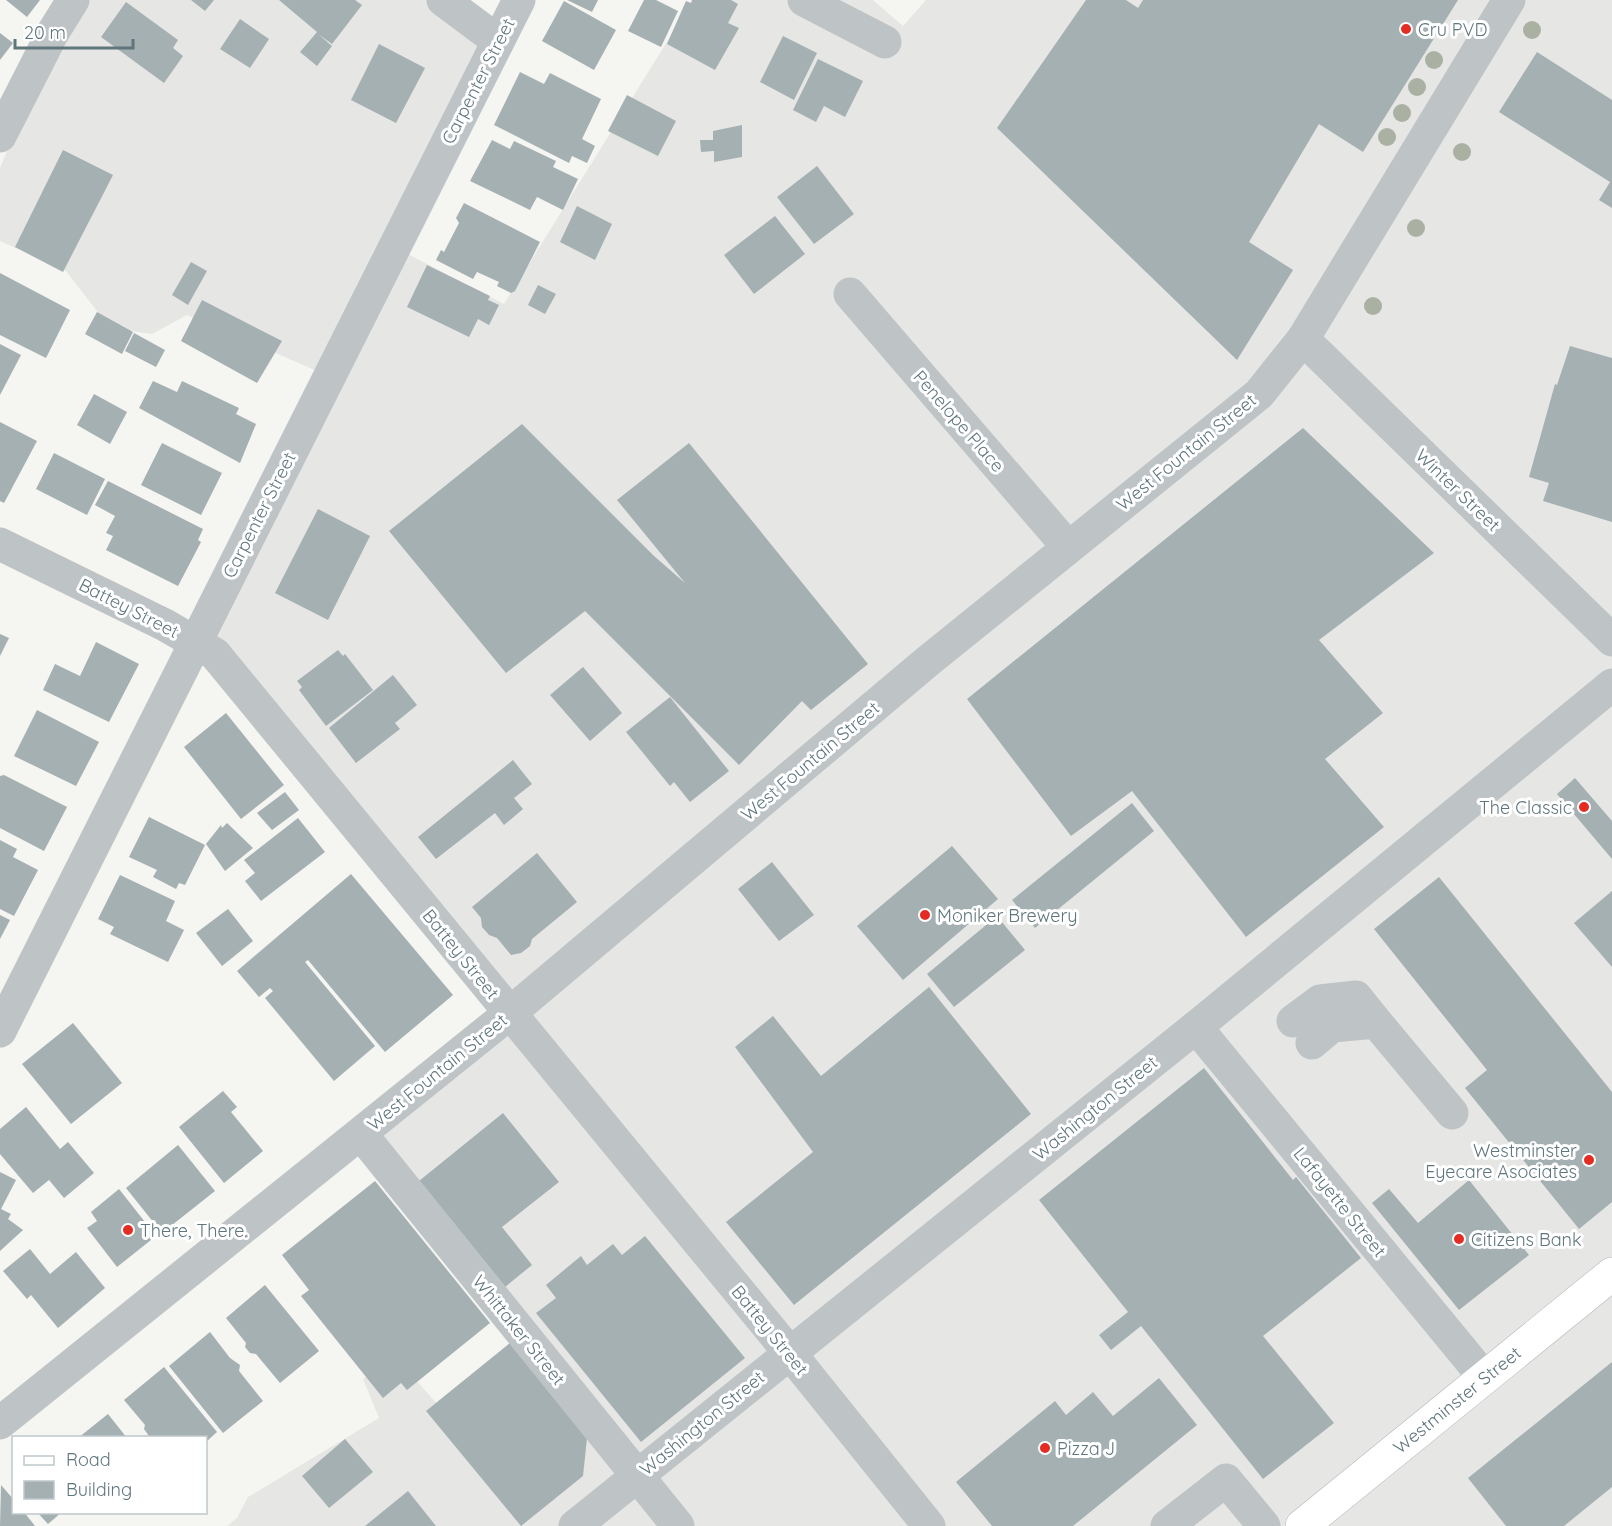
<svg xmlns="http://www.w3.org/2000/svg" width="1612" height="1526" font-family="Quicksand,sans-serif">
  <rect width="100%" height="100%" fill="#f5f5f1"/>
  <polygon fill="#e6e6e5" points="85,0 457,0 499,36 404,252 504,304 693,0 873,0 903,26 926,0 1612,0 1612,1526 227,1526 237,1518 248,1497 379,1418 363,1379 393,1354 438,1405 516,1346 365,1147 505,1031 198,650 331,377 187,315 152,334 110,328 66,271 0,241 0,168 57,31"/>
  <g fill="#a5b0b3">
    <polygon points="6,0 40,0 27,17"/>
    <polygon points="191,0 214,0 205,11"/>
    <polygon points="279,0 355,0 362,5 332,44 318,34 332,46 317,66 300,52 317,32"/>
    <polygon points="567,0 598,0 592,12"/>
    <polygon points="644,0 656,0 678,11 661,47 628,31"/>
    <polygon points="692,0 731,0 738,4 728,23 739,28 715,70 667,44 686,1 691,3"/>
    <polygon points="1086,0 1126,0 1138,8 1143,0 1458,0 1363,152 1319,124 1249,242 1293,270 1237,360 997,128"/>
    <polygon points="564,1 616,30 594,70 542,41"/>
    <polygon points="126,2 178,40 173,48 183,56 164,83 101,37"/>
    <polygon points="240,19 269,39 250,68 220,49"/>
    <polygon points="0,33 13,43 0,60"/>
    <polygon points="783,36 817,53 794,100 760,82"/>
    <polygon points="379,44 425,68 396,123 351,100"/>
    <polygon points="1537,52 1612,100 1612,208 1599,200 1610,182 1499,112"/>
    <polygon points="818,59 863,81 845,117 824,106 816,122 793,110"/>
    <polygon points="520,72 544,84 550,73 601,99 582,139 595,146 587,163 572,156 569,163 494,125"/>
    <polygon points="627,95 676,121 658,156 608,131"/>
    <polygon points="742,125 742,157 714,162 714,151 701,152 700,140 713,140 713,131"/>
    <polygon points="492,140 510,149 514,141 556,161 553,167 578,179 563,210 537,197 530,210 470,181"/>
    <polygon points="63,150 113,175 63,272 15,247"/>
    <polygon points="817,166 854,214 814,244 777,197"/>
    <polygon points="464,203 540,242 515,291 511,293 497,286 499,282 477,272 473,279 436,260 441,250 444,252 459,223 456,218"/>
    <polygon points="577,206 612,224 595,260 560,242"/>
    <polygon points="775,216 805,254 754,294 724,255"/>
    <polygon points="191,262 207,271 188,305 172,295"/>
    <polygon points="427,265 490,296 488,300 499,305 489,325 478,319 469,337 407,307"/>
    <polygon points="0,273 70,310 46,358 0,335"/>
    <polygon points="538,285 556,294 545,314 528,305"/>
    <polygon points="202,300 282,341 257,383 181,341"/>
    <polygon points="97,312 133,332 122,354 85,334"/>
    <polygon points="134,333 165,350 156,367 125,351"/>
    <polygon points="0,344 21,355 0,395"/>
    <polygon points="1570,346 1612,358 1612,522 1543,501 1549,483 1529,477 1555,384 1557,385"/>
    <polygon points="153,381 177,392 182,381 239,408 236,414 256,424 240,463 139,408"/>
    <polygon points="94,394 127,412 110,444 77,425"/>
    <polygon points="0,422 37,441 4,503 0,501"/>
    <polygon points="522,424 654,556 685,583 617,500 689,443 868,664 811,710 802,701 739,765 585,611 506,673 389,531"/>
    <polygon points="1303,428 1434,553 1319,640 1383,713 1325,759 1384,827 1246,937 1132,791 1071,836 967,699"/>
    <polygon points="162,443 222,473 201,515 141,485"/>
    <polygon points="54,453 105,479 87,515 36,489"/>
    <polygon points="108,481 203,529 198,540 201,542 178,586 106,550 113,536 106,533 115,516 95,505"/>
    <polygon points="318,509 370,536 328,620 275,593"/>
    <polygon points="0,634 9,638 0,656"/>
    <polygon points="96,642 139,664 109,722 43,690 55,664 80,676"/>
    <polygon points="338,650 343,656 345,654 373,690 326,726 299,690 302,687 297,681"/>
    <polygon points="583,667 622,713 590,741 550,695"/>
    <polygon points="393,675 417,705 395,723 400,729 356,763 329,728"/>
    <polygon points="670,697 729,771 690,802 674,782 670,786 626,732"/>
    <polygon points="37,710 99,742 76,786 14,756"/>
    <polygon points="226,713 284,785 241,819 184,747"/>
    <polygon points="513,760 532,784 514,798 523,809 504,825 495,813 436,859 418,837"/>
    <polygon points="4,775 67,807 44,851 0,828 0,776"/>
    <polygon points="1575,778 1612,821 1612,859 1557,794"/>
    <polygon points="285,792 299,810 272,830 257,813"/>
    <polygon points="1132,803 1154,831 1035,928 1012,900"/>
    <polygon points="149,817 205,845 185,885 179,883 176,889 153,877 157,870 129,857"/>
    <polygon points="298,818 325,852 261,901 245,881 255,873 244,860"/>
    <polygon points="227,823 253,848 225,871 206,844 221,825 222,828"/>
    <polygon points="0,840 17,849 13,857 38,870 14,916 0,909"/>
    <polygon points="952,846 998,899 903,980 857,926"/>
    <polygon points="537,853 577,902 532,939 530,946 521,953 511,955 497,938 489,935 482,927 481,918 472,907"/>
    <polygon points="772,862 814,915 779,941 738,889"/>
    <polygon points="351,874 453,995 385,1052 308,960 305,962 375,1046 334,1081 265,998 273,991 270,988 259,997 237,971"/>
    <polygon points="120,875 175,901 166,921 184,930 168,962 110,934 114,927 98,919"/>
    <polygon points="1439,877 1612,1092 1612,1202 1579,1229 1465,1088 1487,1070 1374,929"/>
    <polygon points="1612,891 1612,967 1574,923"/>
    <polygon points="228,909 253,941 222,966 196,933"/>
    <polygon points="0,915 10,920 0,939"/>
    <polygon points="997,916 1025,950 954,1007 927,974"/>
    <polygon points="929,987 1031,1114 794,1305 726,1222 813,1152 735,1047 773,1016 821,1076"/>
    <polygon points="73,1023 122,1083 71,1124 22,1064"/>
    <polygon points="1204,1068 1293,1180 1296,1177 1361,1258 1263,1336 1334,1423 1263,1479 1141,1326 1111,1350 1099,1335 1128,1312 1039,1200"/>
    <polygon points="223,1091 237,1107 231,1112 263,1151 224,1183 179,1127"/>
    <polygon points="26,1107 60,1149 68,1142 94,1173 64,1198 49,1180 33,1193 0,1154 0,1129"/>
    <polygon points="503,1113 559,1182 502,1227 532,1265 505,1287 419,1181"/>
    <polygon points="178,1145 215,1191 162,1233 126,1188"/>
    <polygon points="0,1172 16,1180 1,1209 11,1214 8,1219 23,1230 0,1251"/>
    <polygon points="1469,1180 1529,1255 1459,1310 1372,1203 1389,1189 1418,1223"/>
    <polygon points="375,1181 490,1323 407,1390 401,1383 383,1398 301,1296 309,1290 282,1255"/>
    <polygon points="119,1189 156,1236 117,1267 87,1228 97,1221 91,1212"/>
    <polygon points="645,1236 745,1358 641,1442 536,1313 556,1298 546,1285 581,1256 587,1265 613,1244 622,1255"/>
    <polygon points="30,1249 50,1274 76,1252 105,1288 58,1328 31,1295 27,1299 3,1271"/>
    <polygon points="265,1285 319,1351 280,1383 256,1354 250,1353 245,1347 246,1343 226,1318"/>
    <polygon points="210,1332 230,1358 240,1365 239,1371 263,1401 223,1433 169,1366"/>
    <polygon points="510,1343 587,1438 583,1476 521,1526 426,1411"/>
    <polygon points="1612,1362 1612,1487 1564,1526 1506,1526 1468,1478"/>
    <polygon points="164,1367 217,1432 206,1442 206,1438 149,1436 144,1429 145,1425 124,1400"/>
    <polygon points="1159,1378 1197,1425 1073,1526 992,1526 956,1482 1055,1401 1066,1415 1093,1392 1113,1416"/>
    <polygon points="108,1414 127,1438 78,1438"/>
    <polygon points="345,1439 373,1472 329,1508 302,1476"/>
    <polygon points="1,1485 14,1500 14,1512 24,1512 35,1526 0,1526"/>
    <polygon points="408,1491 436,1526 365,1526"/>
    <polygon points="37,1512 62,1512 48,1524"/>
  </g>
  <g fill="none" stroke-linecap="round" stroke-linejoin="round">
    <g stroke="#b1b7ba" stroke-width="34">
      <polyline id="major" points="1302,1526 1612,1274"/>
    </g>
    <g stroke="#bec4c6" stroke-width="33">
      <polyline points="443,0 498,41"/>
      <polyline points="804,0 885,42"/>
      <polyline points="0,136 52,34 73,0"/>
      <polyline points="850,294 1068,547"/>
      <polyline points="1303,339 1612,640"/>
      <polyline points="0,544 165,625 215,654 789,1352 929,1526"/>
      <polyline points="1293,1021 1320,1001 1356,997 1376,1022"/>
      <polyline points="1196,1027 1484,1377"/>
      <polyline points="0,1031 519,0"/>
      <polyline points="1312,1043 1332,1026 1376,1022 1452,1113"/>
      <polyline points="361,1134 678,1526"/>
      <polyline points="0,1423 510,1013 928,661 1259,394 1303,339 1509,0"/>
      <polyline points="575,1526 1196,1027 1612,685"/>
      <polyline points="1167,1526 1226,1480 1264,1526"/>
    </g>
    <use href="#major" stroke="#fff" stroke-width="33"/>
  </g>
  <g fill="#aab1a3">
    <circle cx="1532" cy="30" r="9"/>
    <circle cx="1434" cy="60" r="9"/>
    <circle cx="1417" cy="87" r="9"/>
    <circle cx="1402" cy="113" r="9"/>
    <circle cx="1387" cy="137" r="9"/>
    <circle cx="1462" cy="152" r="9"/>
    <circle cx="1416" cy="228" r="9"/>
    <circle cx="1373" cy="306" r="9"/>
  </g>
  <g fill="#e42c23" stroke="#fff" stroke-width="2">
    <circle cx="1406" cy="29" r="6"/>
    <circle cx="1584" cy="807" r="6"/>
    <circle cx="925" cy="915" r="6"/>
    <circle cx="1589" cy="1160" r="6"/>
    <circle cx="128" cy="1230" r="6"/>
    <circle cx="1459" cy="1239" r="6"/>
    <circle cx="1045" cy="1448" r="6"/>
  </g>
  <g text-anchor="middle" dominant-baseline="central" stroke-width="6" stroke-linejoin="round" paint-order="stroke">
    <g font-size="18" fill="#60767d" stroke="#fff" text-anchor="start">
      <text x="1418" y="29">Cru PVD</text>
      <text x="1572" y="807" text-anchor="end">The Classic</text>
      <text x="937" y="915">Moniker Brewery</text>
      <text x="1577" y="1150" text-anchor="end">Westminster<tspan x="1577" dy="21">Eyecare Asociates</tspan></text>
      <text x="140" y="1230">There, There.</text>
      <text x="1471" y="1239">Citizens Bank</text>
      <text x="1057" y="1448">Pizza J</text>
    </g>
    <g font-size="18" fill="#60767d" stroke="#fff">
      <text transform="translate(478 81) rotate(-63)">Carpenter Street</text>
      <text transform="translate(959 421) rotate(49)">Penelope Place</text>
      <text transform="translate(1186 452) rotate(-39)">West Fountain Street</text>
      <text transform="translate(1458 490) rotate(44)">Winter Street</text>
      <text transform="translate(259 515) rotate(-63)">Carpenter Street</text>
      <text transform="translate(129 608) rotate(27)">Battey Street</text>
      <text transform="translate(810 761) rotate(-40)">West Fountain Street</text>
      <text transform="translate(461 954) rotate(51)">Battey Street</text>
      <text transform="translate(437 1072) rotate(-39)">West Fountain Street</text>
      <text transform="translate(1095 1108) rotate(-39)">Washington Street</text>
      <text transform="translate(1340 1202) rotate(51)">Lafayette Street</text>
      <text transform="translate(519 1330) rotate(51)">Whittaker Street</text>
      <text transform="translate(770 1330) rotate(51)">Battey Street</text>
      <text transform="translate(1457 1400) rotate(-39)">Westminster Street</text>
      <text transform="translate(702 1423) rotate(-39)">Washington Street</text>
    </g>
  </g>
  <rect x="12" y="1436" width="195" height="78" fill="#ffffff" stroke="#bfc8cb" stroke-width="1.5"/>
  <rect x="24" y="1456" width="30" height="9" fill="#ffffff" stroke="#bfc8cb" stroke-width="1.5"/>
  <text x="66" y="1466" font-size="18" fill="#60767d">Road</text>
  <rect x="24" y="1481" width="30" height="18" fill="#a5b0b3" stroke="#bfc8cb" stroke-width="1.5"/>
  <text x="66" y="1496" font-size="18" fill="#60767d">Building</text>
  <path d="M15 39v9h118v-9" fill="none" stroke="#60767d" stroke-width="3"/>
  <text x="24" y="39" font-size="18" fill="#60767d" stroke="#ffffff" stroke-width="4.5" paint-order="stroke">20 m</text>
</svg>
